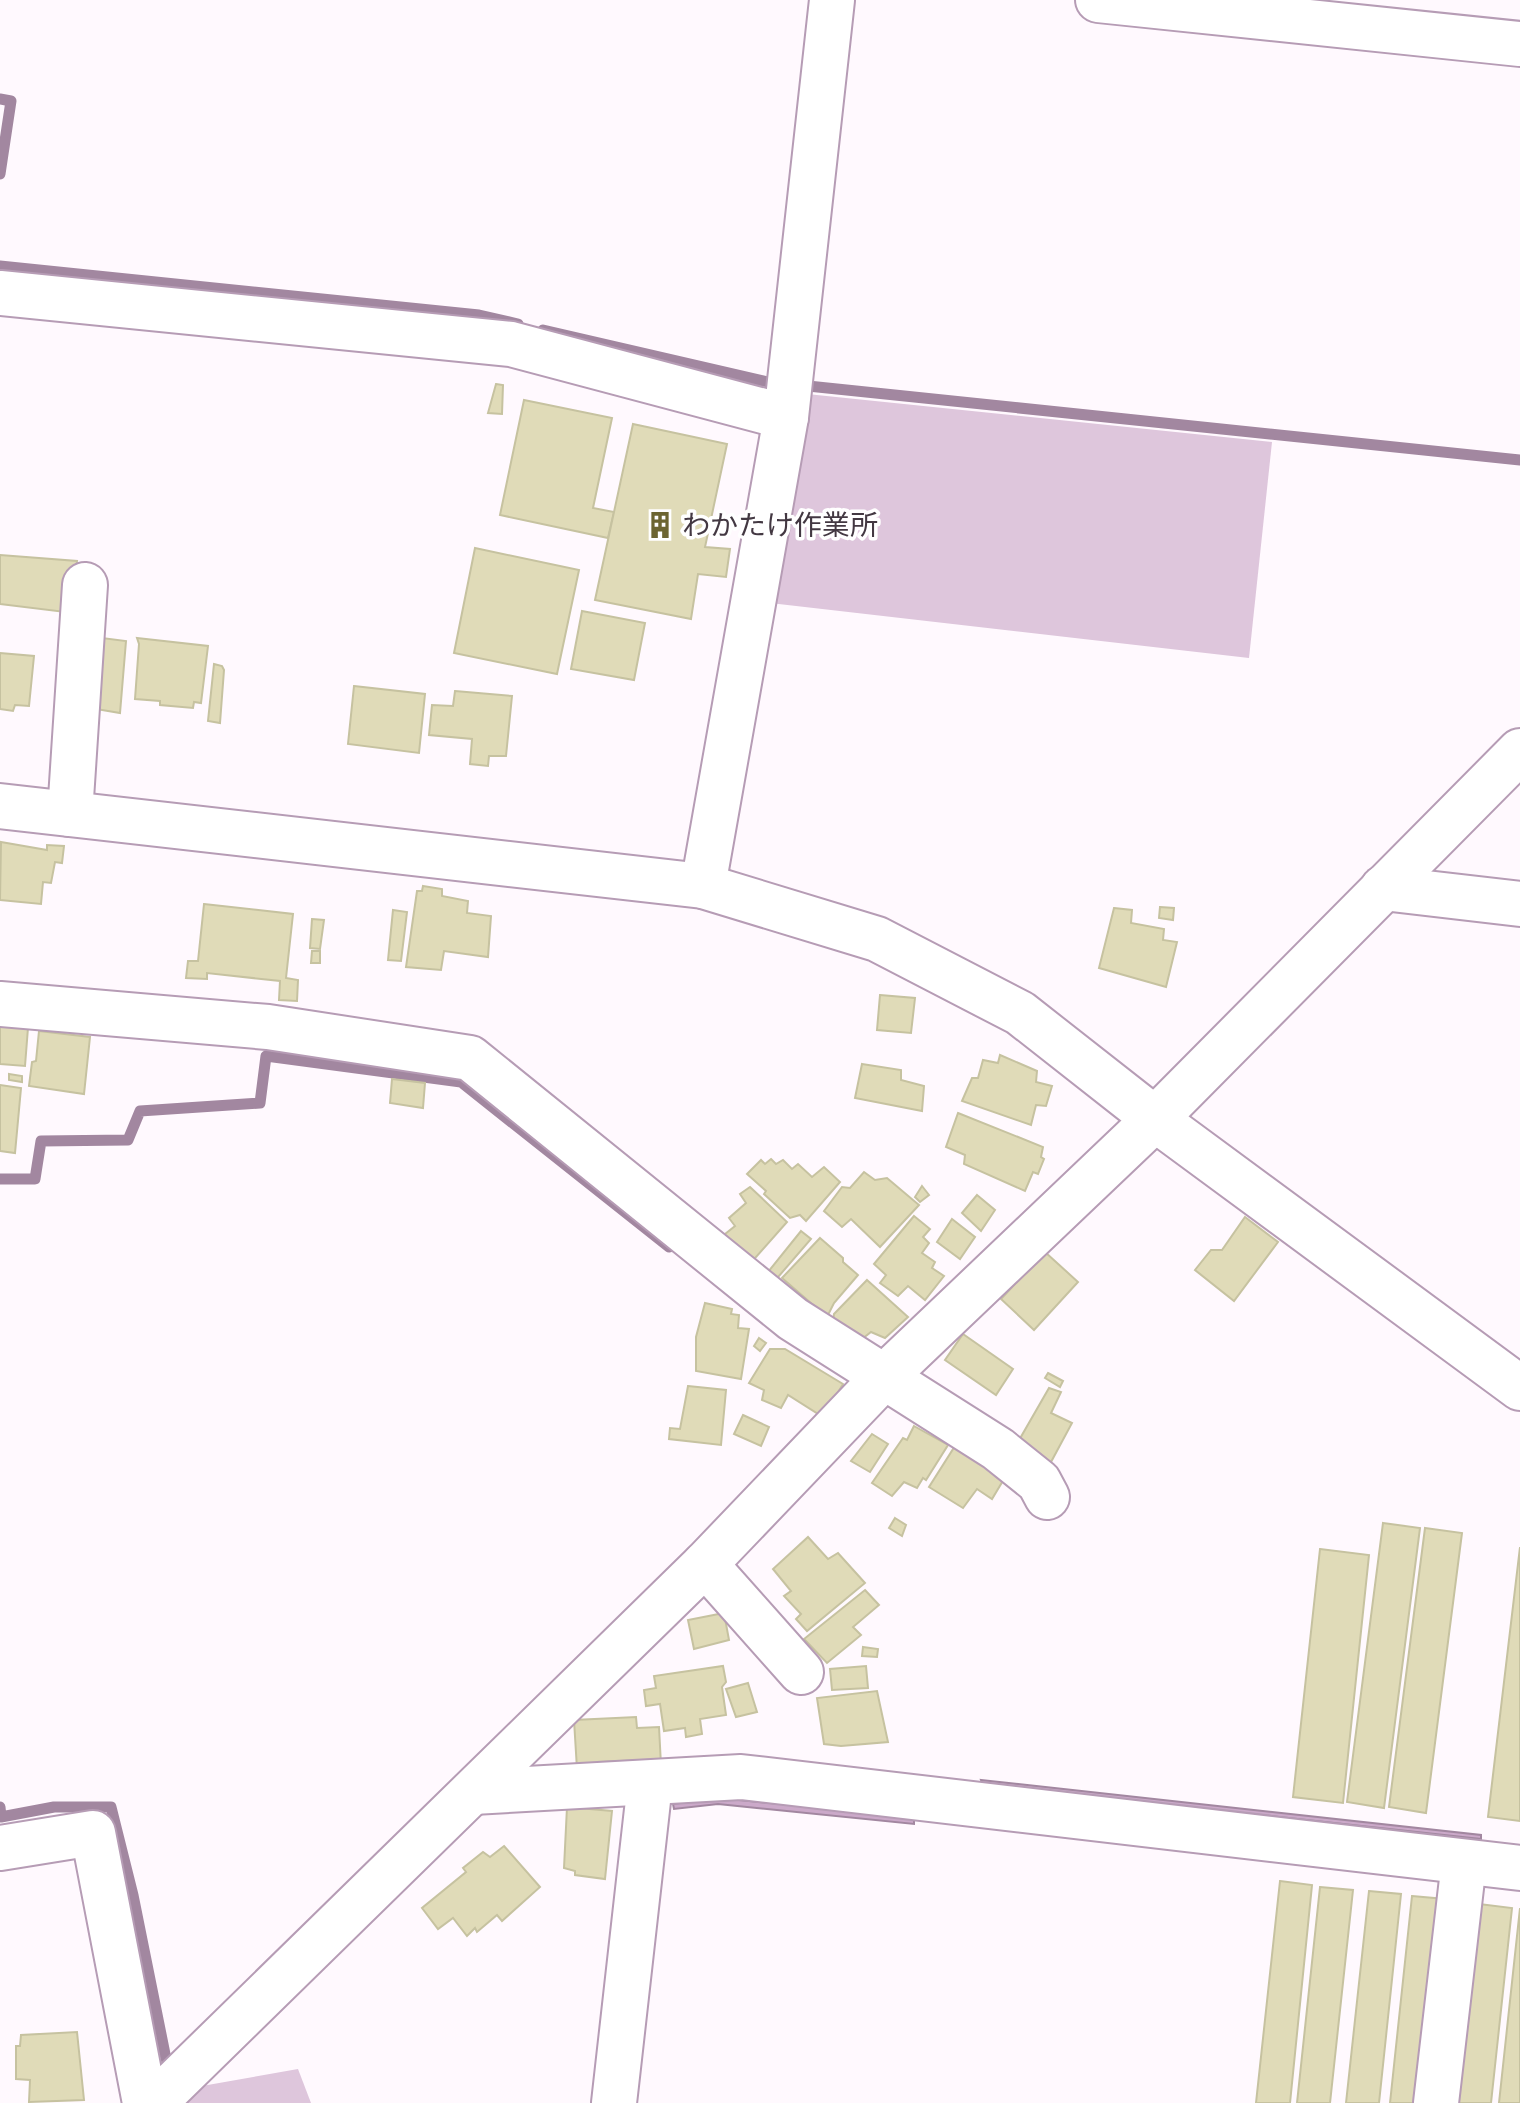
<svg xmlns="http://www.w3.org/2000/svg" width="1520" height="2103" font-family="Figtree,'Noto Sans JP',sans-serif">
  <rect width="100%" height="100%" fill="#fff9fe"/>
  <g fill="#dec6dc">
    <polygon points="807,394 1272,442 1249,658 770,603"/>
    <polygon points="298,2069 311,2103 180,2103 202,2086"/>
  </g>
  <g fill="#cba9c9" stroke="#a287a0" stroke-width="2">
    <polygon points="981,1780 1481,1835 1481,1839 983,1785"/>
    <polygon points="719,1798 914,1817 914,1824 718,1804 674,1809 673,1804"/>
  </g>
  <g fill="none" stroke-linecap="round" stroke-linejoin="round">
    <g stroke="#a287a0" stroke-width="11">
      <polyline points="0,99 11,101 0,174"/>
      <polyline points="0,266 479,315 518,324"/>
      <polyline points="543,330 768,382"/>
      <polyline points="808,386 1520,460"/>
      <polyline points="0,1179 35,1179 41,1141 128,1140 140,1111 260,1103 266,1056 461,1082 669,1247"/>
      <polyline points="0,1807 1,1817 54,1807 111,1807 133,1895 166,2059"/>
    </g>
  </g>
  <g fill="#e0dbb8" stroke="#c6c2a0" stroke-width="2">
    <polygon points="496,384 503,385 502,414 488,413"/>
    <polygon points="524,400 612,418 593,508 614,512 608,538 500,515"/>
    <polygon points="633,424 727,444 705,547 730,549 726,577 698,574 691,619 595,600"/>
    <polygon points="475,548 579,570 557,674 454,653"/>
    <polygon points="0,555 77,561 71,602 65,612 0,604"/>
    <polygon points="582,611 645,623 634,680 571,669"/>
    <polygon points="94,637 126,641 120,713 90,708"/>
    <polygon points="137,638 208,646 201,703 194,702 193,708 160,705 160,701 135,699 139,644"/>
    <polygon points="0,653 34,656 29,706 15,705 13,711 0,709"/>
    <polygon points="214,664 222,666 224,670 220,723 208,721"/>
    <polygon points="354,686 425,694 419,753 348,744"/>
    <polygon points="455,691 512,696 506,756 489,756 488,766 470,764 472,739 429,735 432,705 453,706"/>
    <polygon points="1,842 47,850 47,845 64,846 62,863 55,862 51,883 43,882 41,904 0,900"/>
    <polygon points="423,886 442,889 442,896 468,901 467,913 491,916 488,957 444,951 441,970 406,967 417,891 422,891"/>
    <polygon points="204,904 293,914 286,978 298,980 297,1001 279,1000 280,981 207,973 207,979 186,978 188,961 198,961"/>
    <polygon points="1160,907 1174,908 1173,920 1159,918"/>
    <polygon points="1114,908 1132,910 1131,923 1164,929 1163,940 1177,942 1166,987 1099,968"/>
    <polygon points="393,910 407,912 401,961 388,960"/>
    <polygon points="312,919 324,920 320,949 310,948"/>
    <polygon points="312,951 320,951 320,963 311,963"/>
    <polygon points="880,995 915,998 911,1033 877,1030"/>
    <polygon points="0,1011 29,1015 25,1066 0,1064"/>
    <polygon points="39,1031 90,1037 84,1094 29,1086 32,1062 36,1061"/>
    <polygon points="1000,1055 1037,1071 1036,1082 1052,1086 1046,1106 1036,1105 1031,1125 962,1101 972,1078 978,1078 983,1060 998,1063"/>
    <polygon points="862,1064 901,1070 901,1080 924,1086 922,1111 855,1098"/>
    <polygon points="9,1074 22,1076 22,1082 9,1080"/>
    <polygon points="392,1079 425,1083 423,1108 390,1103"/>
    <polygon points="0,1085 21,1088 15,1153 0,1151"/>
    <polygon points="958,1113 1043,1147 1041,1157 1044,1159 1038,1174 1033,1172 1025,1191 964,1164 965,1155 946,1147"/>
    <polygon points="771,1159 776,1164 783,1160 792,1169 798,1164 812,1177 824,1167 840,1182 806,1221 800,1215 790,1218 764,1194 766,1191 747,1174 761,1160 765,1164"/>
    <polygon points="864,1172 875,1180 887,1178 919,1205 880,1247 851,1219 842,1227 824,1211 842,1187 850,1188"/>
    <polygon points="922,1186 929,1195 920,1202 915,1197"/>
    <polygon points="750,1187 787,1222 748,1266 720,1238 735,1226 729,1218 746,1203 740,1194"/>
    <polygon points="977,1195 995,1210 981,1231 962,1213"/>
    <polygon points="914,1216 930,1229 923,1237 929,1243 922,1253 935,1262 932,1268 944,1276 925,1300 908,1286 898,1296 880,1283 886,1275 874,1264"/>
    <polygon points="1245,1217 1278,1242 1234,1301 1195,1270 1211,1250 1222,1250"/>
    <polygon points="952,1219 975,1237 960,1259 937,1242"/>
    <polygon points="801,1231 811,1239 772,1284 764,1277"/>
    <polygon points="820,1238 843,1258 843,1262 858,1275 834,1303 827,1317 782,1278"/>
    <polygon points="1045,1252 1078,1282 1034,1330 1001,1299"/>
    <polygon points="867,1280 908,1317 885,1338 871,1332 857,1343 833,1322 834,1314"/>
    <polygon points="705,1303 732,1309 731,1314 739,1315 738,1328 749,1329 741,1379 696,1371 696,1337"/>
    <polygon points="963,1334 1013,1369 996,1395 945,1360"/>
    <polygon points="759,1338 766,1343 760,1351 754,1346"/>
    <polygon points="770,1349 785,1349 843,1384 823,1417 788,1395 781,1408 762,1400 764,1390 749,1383"/>
    <polygon points="1048,1373 1063,1381 1060,1387 1045,1378"/>
    <polygon points="688,1386 726,1390 721,1445 669,1439 670,1428 680,1429"/>
    <polygon points="1049,1388 1061,1392 1051,1413 1072,1423 1051,1462 1018,1442"/>
    <polygon points="743,1415 769,1427 761,1446 734,1434"/>
    <polygon points="914,1426 948,1445 926,1480 923,1478 917,1488 904,1482 892,1496 872,1483 903,1438 907,1440"/>
    <polygon points="872,1434 888,1444 870,1472 851,1461"/>
    <polygon points="955,1446 1004,1479 992,1499 977,1489 963,1508 929,1487"/>
    <polygon points="895,1518 906,1525 902,1536 889,1528"/>
    <polygon points="1383,1523 1420,1528 1384,1808 1347,1802"/>
    <polygon points="1425,1528 1462,1533 1426,1813 1389,1807"/>
    <polygon points="808,1537 828,1559 838,1553 865,1583 807,1631 796,1619 801,1614 784,1596 791,1591 773,1569"/>
    <polygon points="1520,1547 1520,1821 1488,1817"/>
    <polygon points="1320,1549 1369,1555 1343,1803 1293,1797"/>
    <polygon points="865,1590 879,1605 853,1627 861,1635 827,1663 804,1639"/>
    <polygon points="724,1613 729,1640 694,1649 688,1620"/>
    <polygon points="863,1647 878,1649 877,1657 862,1656"/>
    <polygon points="723,1666 726,1682 722,1687 726,1715 700,1719 702,1734 686,1737 685,1728 664,1731 660,1704 646,1706 644,1690 656,1688 654,1676"/>
    <polygon points="866,1666 868,1688 832,1690 830,1669"/>
    <polygon points="748,1683 757,1712 736,1717 726,1689"/>
    <polygon points="877,1691 888,1742 841,1746 824,1744 817,1698"/>
    <polygon points="636,1717 637,1728 659,1727 661,1765 641,1766 641,1760 599,1762 599,1768 577,1769 574,1720"/>
    <polygon points="567,1807 612,1811 605,1879 575,1875 575,1871 564,1868"/>
    <polygon points="504,1846 540,1887 502,1921 497,1915 477,1932 475,1928 467,1936 453,1918 438,1929 422,1908 466,1872 463,1868 483,1852 490,1857"/>
    <polygon points="1280,1881 1312,1885 1290,2103 1256,2103"/>
    <polygon points="1320,1887 1353,1890 1330,2103 1297,2103"/>
    <polygon points="1369,1891 1401,1894 1379,2103 1346,2103"/>
    <polygon points="1412,1896 1445,1899 1424,2103 1390,2103"/>
    <polygon points="1479,1904 1512,1908 1491,2103 1458,2103"/>
    <polygon points="1520,1908 1520,2103 1499,2103"/>
    <polygon points="77,2032 84,2100 29,2102 30,2080 16,2079 16,2046 20,2046 21,2035"/>
  </g>
  <g fill="none" stroke-linecap="round" stroke-linejoin="round">
    <g stroke="#b69cb5" stroke-width="48">
      <g id="minor">
        <polyline points="1098,0 1520,44"/>
        <polyline points="0,293 511,344 786,417"/>
        <polyline points="0,806 703,886 877,939 1020,1013 1155,1119 1520,1388"/>
        <polyline points="70,814 85,585"/>
        <polyline points="703,886 786,417 832,0"/>
        <polyline points="1383,888 1520,904"/>
        <polyline points="0,1004 268,1027 470,1058 793,1319 998,1449 1039,1482 1047,1497"/>
        <polyline points="705,1564 801,1672"/>
        <polyline points="473,1792 741,1777 1520,1868"/>
        <polyline points="0,1848 93,1833 145,2103"/>
        <polyline points="154,2103 705,1564 884,1377 1155,1119 1520,751"/>
        <polyline points="614,2103 650,1783"/>
        <polyline points="1436,2103 1464,1862"/>
      </g>
    </g>
    <use href="#minor" stroke="#fff" stroke-width="44"/>
  </g>
  <defs>
    <g id="building-bare" transform="scale(2.16)"><path d="M-4-6H4V6H1V3H-1V6H-4ZM-2.5-4.3h1.7v1.8h-1.7ZM.8-4.3h1.7v1.8H.8ZM-2.5-1h1.7V.8h-1.7ZM.8-1h1.7V.8H.8Z" fill="#6c6531" stroke="#fff" stroke-width="2.5" paint-order="stroke"/></g>
  </defs>
  <g fill-rule="evenodd">
    <use href="#building-bare" x="660" y="525"/>
  </g>
  <g text-anchor="middle" dominant-baseline="central" stroke-width="7" stroke-linejoin="round" paint-order="stroke">
    <g font-size="28" fill="#433842" stroke="#fff" text-anchor="start">
      <text x="682" y="525">わかたけ作業所</text>
    </g>
  </g>
</svg>
